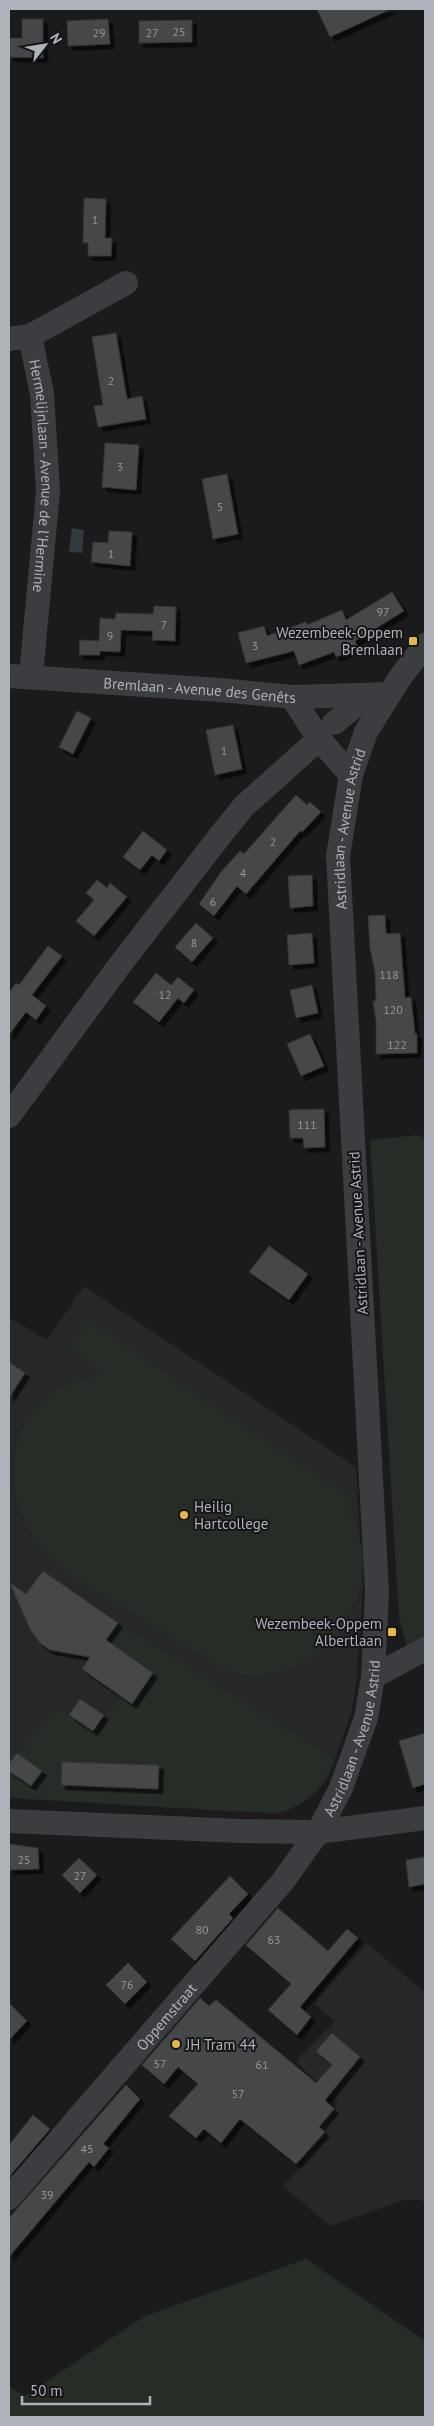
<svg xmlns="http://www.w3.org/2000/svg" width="434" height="2426" font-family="'PT Sans',sans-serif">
  <defs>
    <filter id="shadow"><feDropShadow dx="4.5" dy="4.5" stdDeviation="0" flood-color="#0009"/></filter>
  </defs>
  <rect width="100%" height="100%" fill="#1b1b1d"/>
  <g fill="#27272a">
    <polygon points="84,1286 356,1467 363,1588 356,1685 351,1714 329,1775 321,1787 313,1795 286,1811 277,1813 224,1811 9,1798 9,1318 47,1340"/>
    <polygon points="367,1943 425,1993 425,2201 407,2199 330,2226 283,2186 300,2168 296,2164 320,2137 316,2132 338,2103 296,2061 335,2021 314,2004"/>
  </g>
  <g fill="#252d26">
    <polygon points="419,1135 425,1140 425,1640 408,1650 399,1618 370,1140"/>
    <path d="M88,1320L354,1500L349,1512C357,1528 363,1544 363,1563C362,1631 292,1694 225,1670C193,1651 162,1631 131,1612C108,1598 84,1586 63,1570C23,1541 2,1481 20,1434C35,1396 67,1380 105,1374L69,1348Z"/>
    <path d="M121,1624L335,1759C324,1786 307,1806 277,1813L9,1798V1766L51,1713C65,1704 83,1723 94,1731L120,1695L107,1644Z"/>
    <polygon points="306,2259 425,2341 425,2417 9,2417 9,2386 25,2396 145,2316"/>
  </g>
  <polygon fill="#313940" points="72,528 84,530 82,553 69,552"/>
  <g fill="#45464a" stroke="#353538" filter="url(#shadow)">
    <polygon points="317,9 391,9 330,37"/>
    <polygon points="22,19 43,19 43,58 9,57 9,38 22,38"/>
    <polygon points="108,19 110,44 68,46 67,21"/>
    <polygon points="192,20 192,42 139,43 139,21"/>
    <polygon points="84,198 106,199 105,238 112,238 111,256 88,256 88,243 83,243"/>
    <polygon points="116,333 127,399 142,396 146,419 98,427 94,406 103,405 92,337"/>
    <polygon points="105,443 139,445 136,490 102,487"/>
    <polygon points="227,474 238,534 213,539 202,479"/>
    <polygon points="109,531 132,532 130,566 91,562 93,542 108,543"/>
    <polygon points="392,592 404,611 355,641 358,648 336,657 334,652 299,665 294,651 246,663 238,633 264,626 267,636 306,622 307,625 342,610 346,620"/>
    <polygon points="154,606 176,607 175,641 152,640 153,631 121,630 120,652 100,651 100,655 79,655 80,640 99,641 100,618 115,619 116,613 153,614"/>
    <polygon points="77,711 91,718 73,754 59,747"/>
    <polygon points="233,725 242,769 215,775 206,730"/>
    <polygon points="296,795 307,805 310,802 321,812 302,832 300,831 246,894 237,886 214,916 199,904 221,872 240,851 244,854"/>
    <polygon points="143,831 167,850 159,861 152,855 140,870 123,857"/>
    <polygon points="312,875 313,906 290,908 288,876"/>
    <polygon points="97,880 107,888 110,883 127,897 94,936 76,921 94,900 86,893"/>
    <polygon points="385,915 386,934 400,933 405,998 411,997 415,1034 417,1034 417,1053 376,1054 376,1021 373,1001 376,1001 375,972 370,948 368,916"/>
    <polygon points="196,923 213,938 192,962 175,947"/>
    <polygon points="312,933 314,963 289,965 287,935"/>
    <polygon points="48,946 62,956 32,995 46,1006 36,1020 26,1012 9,1035 9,993 16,983 19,985"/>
    <polygon points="156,973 171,985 178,977 194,990 184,1003 178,998 159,1022 133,1002"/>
    <polygon points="312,985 318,1013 296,1018 290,990"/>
    <polygon points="310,1034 324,1066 301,1076 287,1044"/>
    <polygon points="324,1109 325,1147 304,1148 303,1138 290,1138 289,1110"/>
    <polygon points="269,1246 308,1274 289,1300 249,1272"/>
    <polygon points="9,1362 25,1373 9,1398"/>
    <polygon points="43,1571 118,1623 106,1640 153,1673 132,1704 82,1669 90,1657 50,1650 40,1643 30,1629 10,1583 26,1594"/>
    <polygon points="80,1699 104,1715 93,1731 69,1715"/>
    <polygon points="425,1733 425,1784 413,1788 399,1741"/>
    <polygon points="17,1753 42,1771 31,1786 9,1771 9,1764"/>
    <polygon points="62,1762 159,1765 158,1789 61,1785"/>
    <polygon points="9,1844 38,1848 39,1869 9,1870"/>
    <polygon points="425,1857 425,1884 409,1887 406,1860"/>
    <polygon points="79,1858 97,1875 80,1893 62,1875"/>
    <polygon points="230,1876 248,1894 229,1914 233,1918 195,1961 171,1939"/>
    <polygon points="278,1908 328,1951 347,1929 358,1938 300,2007 311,2017 297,2035 268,2010 291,1984 246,1945"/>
    <polygon points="128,1963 147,1982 125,2004 106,1985"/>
    <polygon points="200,1998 209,2006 216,2000 316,2083 332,2065 316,2051 332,2033 360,2057 325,2100 334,2109 319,2127 325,2132 296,2164 240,2119 221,2143 204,2129 196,2138 169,2116 198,2084 178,2067 164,2084 142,2065"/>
    <polygon points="9,2003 27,2021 9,2040"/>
    <polygon points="126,2085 140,2099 103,2144 109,2148 94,2167 89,2162 9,2257 9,2218"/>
    <polygon points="33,2115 50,2129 9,2177 9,2145"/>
  </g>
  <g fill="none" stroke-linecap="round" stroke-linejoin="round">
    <g stroke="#3c3d41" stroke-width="24">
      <path id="s1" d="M30,336L42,394L48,491L31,676"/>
      <polyline points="9,339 30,336 126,283"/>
      <path id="s2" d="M9,676L220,690L292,697L390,694"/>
      <polyline points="292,697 319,739 351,775"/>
      <polyline points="334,723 369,695"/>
      <polyline points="9,1116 119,966 223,832 244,806 319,739"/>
      <polyline points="373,1677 425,1649"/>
      <polyline points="9,1821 241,1831 318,1832 425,1818"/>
      <path id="s3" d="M9,2198L283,1881L318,1832L341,1788L366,1718L373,1677L377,1592L338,856L351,775L366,732L399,679L425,645"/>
    </g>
  </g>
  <g fill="#e4b64c" stroke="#161618" stroke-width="2">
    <rect x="408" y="636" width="10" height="10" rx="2.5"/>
    <circle cx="184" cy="1515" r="5"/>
    <rect x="387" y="1627" width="10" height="10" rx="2.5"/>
    <circle cx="176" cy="2044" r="5"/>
  </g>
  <g text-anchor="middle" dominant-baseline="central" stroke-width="4" stroke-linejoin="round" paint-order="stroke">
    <g font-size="12" fill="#94979f">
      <text x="179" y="31">25</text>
      <text x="99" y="32">29</text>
      <text x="152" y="32">27</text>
      <text x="95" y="219">1</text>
      <text x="111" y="380">2</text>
      <text x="120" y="466">3</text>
      <text x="220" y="506">5</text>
      <text x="111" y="553">1</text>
      <text x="383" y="611">97</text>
      <text x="164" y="624">7</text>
      <text x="110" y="635">9</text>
      <text x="255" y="645">3</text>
      <text x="224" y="750">1</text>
      <text x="273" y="841">2</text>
      <text x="243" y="872">4</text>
      <text x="213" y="901">6</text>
      <text x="194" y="942">8</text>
      <text x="389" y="974">118</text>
      <text x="165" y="994">12</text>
      <text x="393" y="1009">120</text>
      <text x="397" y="1044">122</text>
      <text x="307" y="1124">111</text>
      <text x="24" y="1859">25</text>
      <text x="80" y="1875">27</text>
      <text x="202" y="1929">80</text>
      <text x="274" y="1939">63</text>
      <text x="127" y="1984">76</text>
      <text x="160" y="2063">57</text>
      <text x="262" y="2064">61</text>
      <text x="238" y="2093">57</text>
      <text x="87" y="2148">45</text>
      <text x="47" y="2194">39</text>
    </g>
    <g font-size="15" fill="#aeb2bb" stroke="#161618">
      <text stroke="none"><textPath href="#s1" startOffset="141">Hermelijnlaan - Avenue de l'Hermine</textPath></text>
      <text stroke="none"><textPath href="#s2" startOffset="191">Bremlaan - Avenue des Genêts</textPath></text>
      <text stroke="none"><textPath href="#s3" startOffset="1495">Astridlaan - Avenue Astrid</textPath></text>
      <text transform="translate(358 1233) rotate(-93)">Astridlaan - Avenue Astrid</text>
      <text stroke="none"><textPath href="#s3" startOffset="580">Astridlaan - Avenue Astrid</textPath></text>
      <text stroke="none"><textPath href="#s3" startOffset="240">Oppemstraat</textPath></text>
    </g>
    <g font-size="15" fill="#aeb2bb" stroke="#161618" text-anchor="end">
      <text x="403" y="632">Wezembeek-Oppem<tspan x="403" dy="17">Bremlaan</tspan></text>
      <text x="194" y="1506" text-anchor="start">Heilig<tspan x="194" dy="17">Hartcollege</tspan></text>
      <text x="382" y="1623">Wezembeek-Oppem<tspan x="382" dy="17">Albertlaan</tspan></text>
      <text x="186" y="2044" text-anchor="start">JH Tram 44</text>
    </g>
  </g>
  <rect width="434" height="2426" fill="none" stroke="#aeb2bb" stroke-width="20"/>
  <g transform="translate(45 45) rotate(59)" stroke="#161618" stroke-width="4" paint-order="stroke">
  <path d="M0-4L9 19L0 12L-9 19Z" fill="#aeb2bb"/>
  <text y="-8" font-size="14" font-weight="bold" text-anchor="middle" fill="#aeb2bb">N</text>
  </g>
  <path d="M22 2396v8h128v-8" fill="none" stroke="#aeb2bb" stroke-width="2.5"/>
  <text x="30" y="2396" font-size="15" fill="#aeb2bb" stroke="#161618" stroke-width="4" paint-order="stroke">50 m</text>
</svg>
